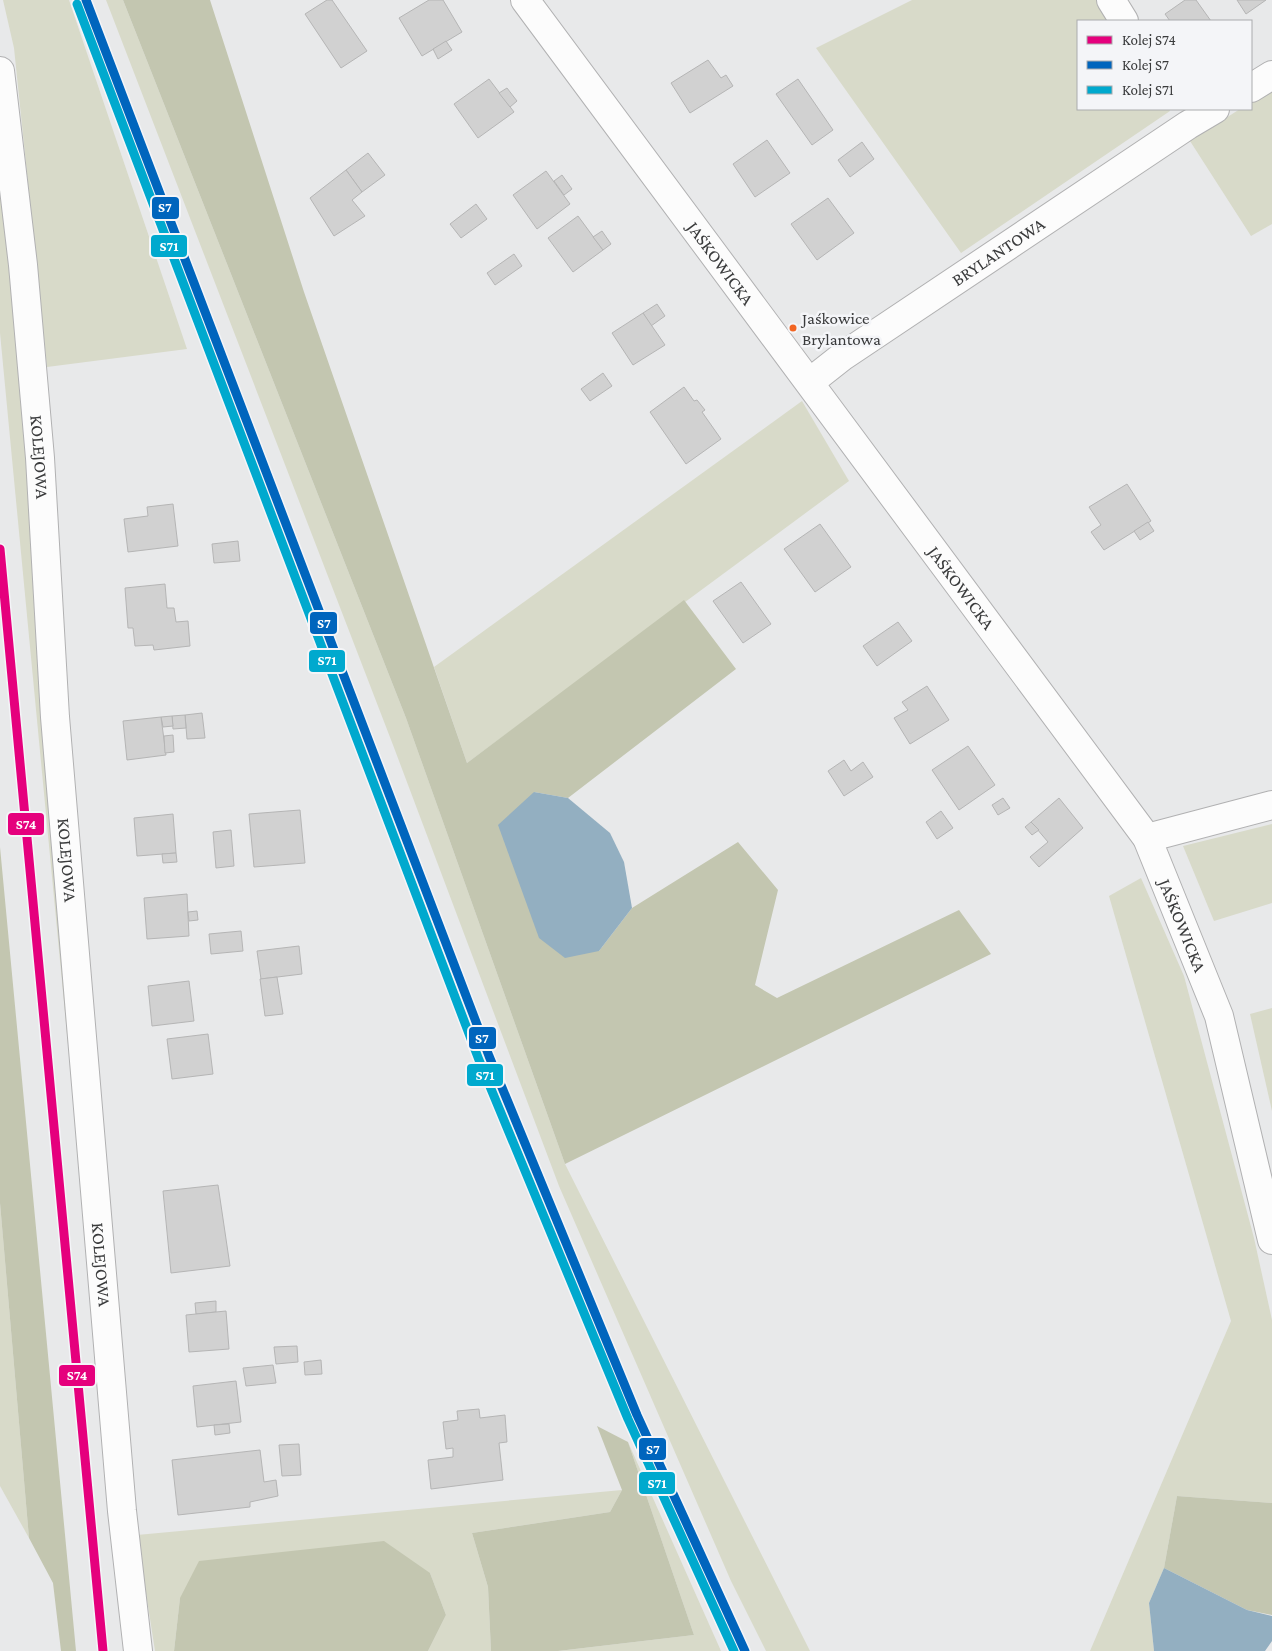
<svg xmlns="http://www.w3.org/2000/svg" width="1272" height="1651" font-family="'Crimson Pro',serif">
  <rect width="100%" height="100%" fill="#e8e9ea"/>
  <g fill="#d8dac9">
    <polygon points="3,0 69,0 187,349 47,367 14,48"/>
    <polygon points="106,0 123,0 406,718 565,1164 810,1651 766,1651 731,1581 559,1186 393,745"/>
    <polygon points="912,0 1101,0 1114,21 1078,21 1078,109 1169,109 1170,111 961,253 816,48"/>
    <polygon points="1272,88 1272,224 1251,236 1190,141 1240,109 1251,109 1251,102"/>
    <polygon points="0,121 126,1651 0,333"/>
    <polygon points="802,401 849,481 467,763 434,667"/>
    <polygon points="1272,824 1272,903 1214,921 1183,846"/>
    <polygon points="1141,878 1184,976 1254,1238 1272,1320 1272,1503 1177,1496 1164,1568 1149,1603 1154,1651 1090,1651 1231,1321 1109,896"/>
    <polygon points="1272,1008 1272,1111 1250,1014"/>
    <polygon points="0,1203 29,1538 0,1486"/>
    <polygon points="628,1442 721,1651 558,1651 694,1635"/>
    <polygon points="622,1490 610,1512 472,1533 488,1587 491,1651 428,1651 446,1615 430,1573 180,1598 174,1651 155,1651 137,1535"/>
  </g>
  <g fill="#c3c6b0">
    <polygon points="123,0 210,0 304,292 467,763 684,600 736,669 568,798 534,792 599,951 632,908 738,842 778,890 755,985 777,998 959,910 991,954 565,1164 406,718"/>
    <polygon points="0,847 76,1651 61,1651 53,1583 29,1538 0,1203"/>
    <polygon points="597,1426 628,1442 694,1635 558,1651 491,1651 488,1587 472,1533 610,1512 622,1490"/>
    <polygon points="1177,1496 1272,1503 1272,1615 1247,1610 1164,1568"/>
    <polygon points="384,1541 430,1573 446,1615 428,1651 174,1651 180,1598 199,1561"/>
  </g>
  <g fill="#93afc1">
    <polygon points="534,792 568,798 610,833 624,862 632,908 599,951 565,958 539,938 498,825"/>
    <polygon points="1164,1568 1247,1610 1272,1616 1272,1641 1265,1651 1154,1651 1149,1603"/>
  </g>
  <g fill="#d1d1d1" stroke="#b5b5b5">
    <polygon points="327,0 332,0 367,51 341,68 305,14"/>
    <polygon points="429,0 443,0 462,32 422,56 399,18"/>
    <polygon points="1185,0 1196,0 1211,21 1170,21 1165,14"/>
    <polygon points="1237,0 1266,0 1246,14"/>
    <polygon points="446,41 452,50 438,59 433,49"/>
    <polygon points="708,60 721,78 726,75 733,86 690,113 671,83"/>
    <polygon points="489,79 514,112 478,138 454,104"/>
    <polygon points="798,79 833,130 812,145 776,94"/>
    <polygon points="507,88 517,101 510,107 499,93"/>
    <polygon points="767,140 790,173 755,197 733,164"/>
    <polygon points="862,142 874,159 850,177 838,160"/>
    <polygon points="368,153 385,175 362,192 346,170"/>
    <polygon points="346,170 362,192 352,200 365,216 334,236 310,198"/>
    <polygon points="546,171 570,204 537,229 513,195"/>
    <polygon points="562,175 572,189 564,195 554,181"/>
    <polygon points="828,198 854,233 817,260 791,224"/>
    <polygon points="476,204 487,219 461,238 450,224"/>
    <polygon points="578,216 603,250 573,272 548,238"/>
    <polygon points="602,231 611,244 603,250 593,237"/>
    <polygon points="514,254 522,266 495,285 487,273"/>
    <polygon points="657,304 665,316 651,326 643,313"/>
    <polygon points="643,313 665,345 633,365 612,333"/>
    <polygon points="603,373 612,386 590,401 581,389"/>
    <polygon points="684,387 694,401 697,400 705,410 702,412 721,439 686,464 650,412"/>
    <polygon points="1127,484 1151,521 1104,550 1091,532 1101,525 1089,507"/>
    <polygon points="173,504 178,546 128,552 124,519 148,516 147,507"/>
    <polygon points="1148,522 1154,531 1140,540 1134,531"/>
    <polygon points="820,524 851,567 815,592 784,549"/>
    <polygon points="238,541 240,561 214,563 212,544"/>
    <polygon points="741,582 771,624 743,643 713,601"/>
    <polygon points="165,584 167,608 174,608 176,622 188,621 190,646 154,650 153,645 135,646 133,628 128,628 125,588"/>
    <polygon points="898,622 912,641 877,666 863,646"/>
    <polygon points="927,686 949,720 910,744 894,718 908,710 902,702"/>
    <polygon points="202,713 205,738 187,739 185,715"/>
    <polygon points="185,715 186,728 173,729 172,716"/>
    <polygon points="172,716 173,726 163,727 161,717"/>
    <polygon points="161,717 166,755 127,760 123,721"/>
    <polygon points="173,735 174,752 165,753 164,736"/>
    <polygon points="968,746 995,785 959,810 932,770"/>
    <polygon points="844,760 851,771 863,762 873,777 844,796 828,771"/>
    <polygon points="1003,798 1010,808 998,815 992,805"/>
    <polygon points="1059,798 1083,828 1039,867 1030,857 1048,842 1031,822"/>
    <polygon points="300,810 305,863 254,867 249,814"/>
    <polygon points="941,811 953,828 937,839 926,822"/>
    <polygon points="173,814 176,853 137,856 134,818"/>
    <polygon points="1031,822 1039,830 1032,835 1025,827"/>
    <polygon points="231,830 234,866 216,868 213,832"/>
    <polygon points="176,853 177,862 163,863 162,854"/>
    <polygon points="187,894 189,936 147,939 144,898"/>
    <polygon points="197,911 198,920 189,921 188,912"/>
    <polygon points="241,931 243,951 211,954 209,934"/>
    <polygon points="299,946 302,974 261,979 257,951"/>
    <polygon points="277,977 283,1014 265,1016 260,979"/>
    <polygon points="189,981 194,1021 152,1026 148,986"/>
    <polygon points="208,1034 213,1074 172,1079 167,1039"/>
    <polygon points="218,1185 230,1266 171,1273 163,1191"/>
    <polygon points="216,1301 216,1312 196,1314 195,1303"/>
    <polygon points="226,1311 229,1349 189,1352 186,1315"/>
    <polygon points="297,1346 298,1362 276,1364 274,1347"/>
    <polygon points="321,1360 322,1374 305,1375 304,1362"/>
    <polygon points="273,1365 276,1383 246,1386 243,1368"/>
    <polygon points="236,1381 241,1422 197,1427 193,1386"/>
    <polygon points="479,1409 480,1418 505,1415 507,1442 499,1443 503,1480 431,1489 428,1460 453,1457 453,1448 446,1449 443,1422 458,1420 457,1411"/>
    <polygon points="229,1424 230,1433 215,1435 214,1425"/>
    <polygon points="299,1444 301,1475 282,1476 279,1445"/>
    <polygon points="260,1450 264,1482 276,1480 278,1496 250,1502 250,1507 178,1515 172,1460"/>
  </g>
  <g fill="none" stroke-linecap="round" stroke-linejoin="round">
    <g stroke="#b1b1b2" stroke-width="30">
      <g id="minor">
        <polyline points="1111,0 1124,21"/>
        <path id="s1" d="M0,71L23,265L40,458L55,717L122,1511L138,1651"/>
        <polyline points="1251,88 1272,75"/>
        <path id="s2" d="M810,382L843,356L1188,125L1215,109"/>
        <polyline points="1147,838 1272,805"/>
      </g>
    </g>
    <g stroke="#b1b1b2" stroke-width="30">
      <g id="tertiary">
        <path id="s3" d="M525,0L1147,838L1219,1016L1272,1240"/>
      </g>
    </g>
    <use href="#minor" stroke="#fcfcfc" stroke-width="28"/>
    <use href="#tertiary" stroke="#fcfcfc" stroke-width="28"/>
    <g stroke="#f4f5f8" stroke-width="12">
      <polyline id="rail-1" points="0,549 103,1651"/>
    </g>
    <g stroke="#f4f5f8" stroke-width="12">
      <polyline id="rail-2" points="86,0 489,1056 637,1415 745,1651"/>
    </g>
    <g stroke="#f4f5f8" stroke-width="12">
      <polyline id="rail-3" points="77,4 479,1060 628,1419 734,1651"/>
    </g>
    <use href="#rail-1" stroke="#e5007d" stroke-width="9"/>
    <use href="#rail-2" stroke="#0065bd" stroke-width="9"/>
    <use href="#rail-3" stroke="#00a9ce" stroke-width="9"/>
  </g>
  <circle fill="#f26522" stroke="#f4f5f8" stroke-width="2" cx="793" cy="328" r="4.5"/>
  <g text-anchor="middle" dominant-baseline="central" stroke-width="5" stroke-linejoin="round" paint-order="stroke">
    <g font-size="17" fill="#3a3b3c" stroke="#f4f5f8" text-anchor="start">
      <text x="802" y="318">Jaśkowice<tspan x="802" dy="21">Brylantowa</tspan></text>
    </g>
    <g font-size="18" fill="#3a3b3c" stroke="#f4f5f8">
      <text stroke="none"><textPath href="#s2" startOffset="229">BRYLANTOWA</textPath></text>
      <text stroke="none"><textPath href="#s3" startOffset="328">JAŚKOWICKA</textPath></text>
      <text stroke="none"><textPath href="#s1" startOffset="388">KOLEJOWA</textPath></text>
      <text stroke="none"><textPath href="#s3" startOffset="732">JAŚKOWICKA</textPath></text>
      <text stroke="none"><textPath href="#s1" startOffset="792">KOLEJOWA</textPath></text>
      <text stroke="none"><textPath href="#s3" startOffset="1138">JAŚKOWICKA</textPath></text>
      <text stroke="none"><textPath href="#s1" startOffset="1198">KOLEJOWA</textPath></text>
    </g>
  </g>
  <g stroke="#f4f5f8" stroke-width="2">
    <rect x="151" y="196" width="29" height="24" rx="5" fill="#0065bd"/>
    <rect x="150" y="234" width="38" height="24" rx="5" fill="#00a9ce"/>
    <rect x="309" y="611" width="29" height="24" rx="5" fill="#0065bd"/>
    <rect x="308" y="649" width="38" height="24" rx="5" fill="#00a9ce"/>
    <rect x="7" y="812" width="38" height="24" rx="5" fill="#e5007d"/>
    <rect x="468" y="1026" width="29" height="24" rx="5" fill="#0065bd"/>
    <rect x="466" y="1063" width="38" height="24" rx="5" fill="#00a9ce"/>
    <rect x="58" y="1364" width="38" height="23" rx="5" fill="#e5007d"/>
    <rect x="638" y="1437" width="29" height="24" rx="5" fill="#0065bd"/>
    <rect x="638" y="1471" width="38" height="24" rx="5" fill="#00a9ce"/>
  </g>
  <g font-size="14" text-anchor="middle" font-weight="bold" fill="#fff">
    <text x="165" y="212">S7</text>
    <text x="169" y="251">S71</text>
    <text x="324" y="628">S7</text>
    <text x="327" y="665">S71</text>
    <text x="26" y="829">S74</text>
    <text x="482" y="1043">S7</text>
    <text x="485" y="1080">S71</text>
    <text x="77" y="1380">S74</text>
    <text x="653" y="1454">S7</text>
    <text x="657" y="1488">S71</text>
  </g>
  <rect x="1077" y="20" width="175" height="90" fill="#f4f5f8" stroke="#aaabad"/>
  <rect x="1087" y="36" width="25" height="8" fill="#e5007d" stroke="#aaabad"/>
  <text x="1122" y="45" font-size="15" fill="#3a3b3c">Kolej S74</text>
  <rect x="1087" y="61" width="25" height="8" fill="#0065bd" stroke="#aaabad"/>
  <text x="1122" y="70" font-size="15" fill="#3a3b3c">Kolej S7</text>
  <rect x="1087" y="86" width="25" height="8" fill="#00a9ce" stroke="#aaabad"/>
  <text x="1122" y="95" font-size="15" fill="#3a3b3c">Kolej S71</text>
</svg>
